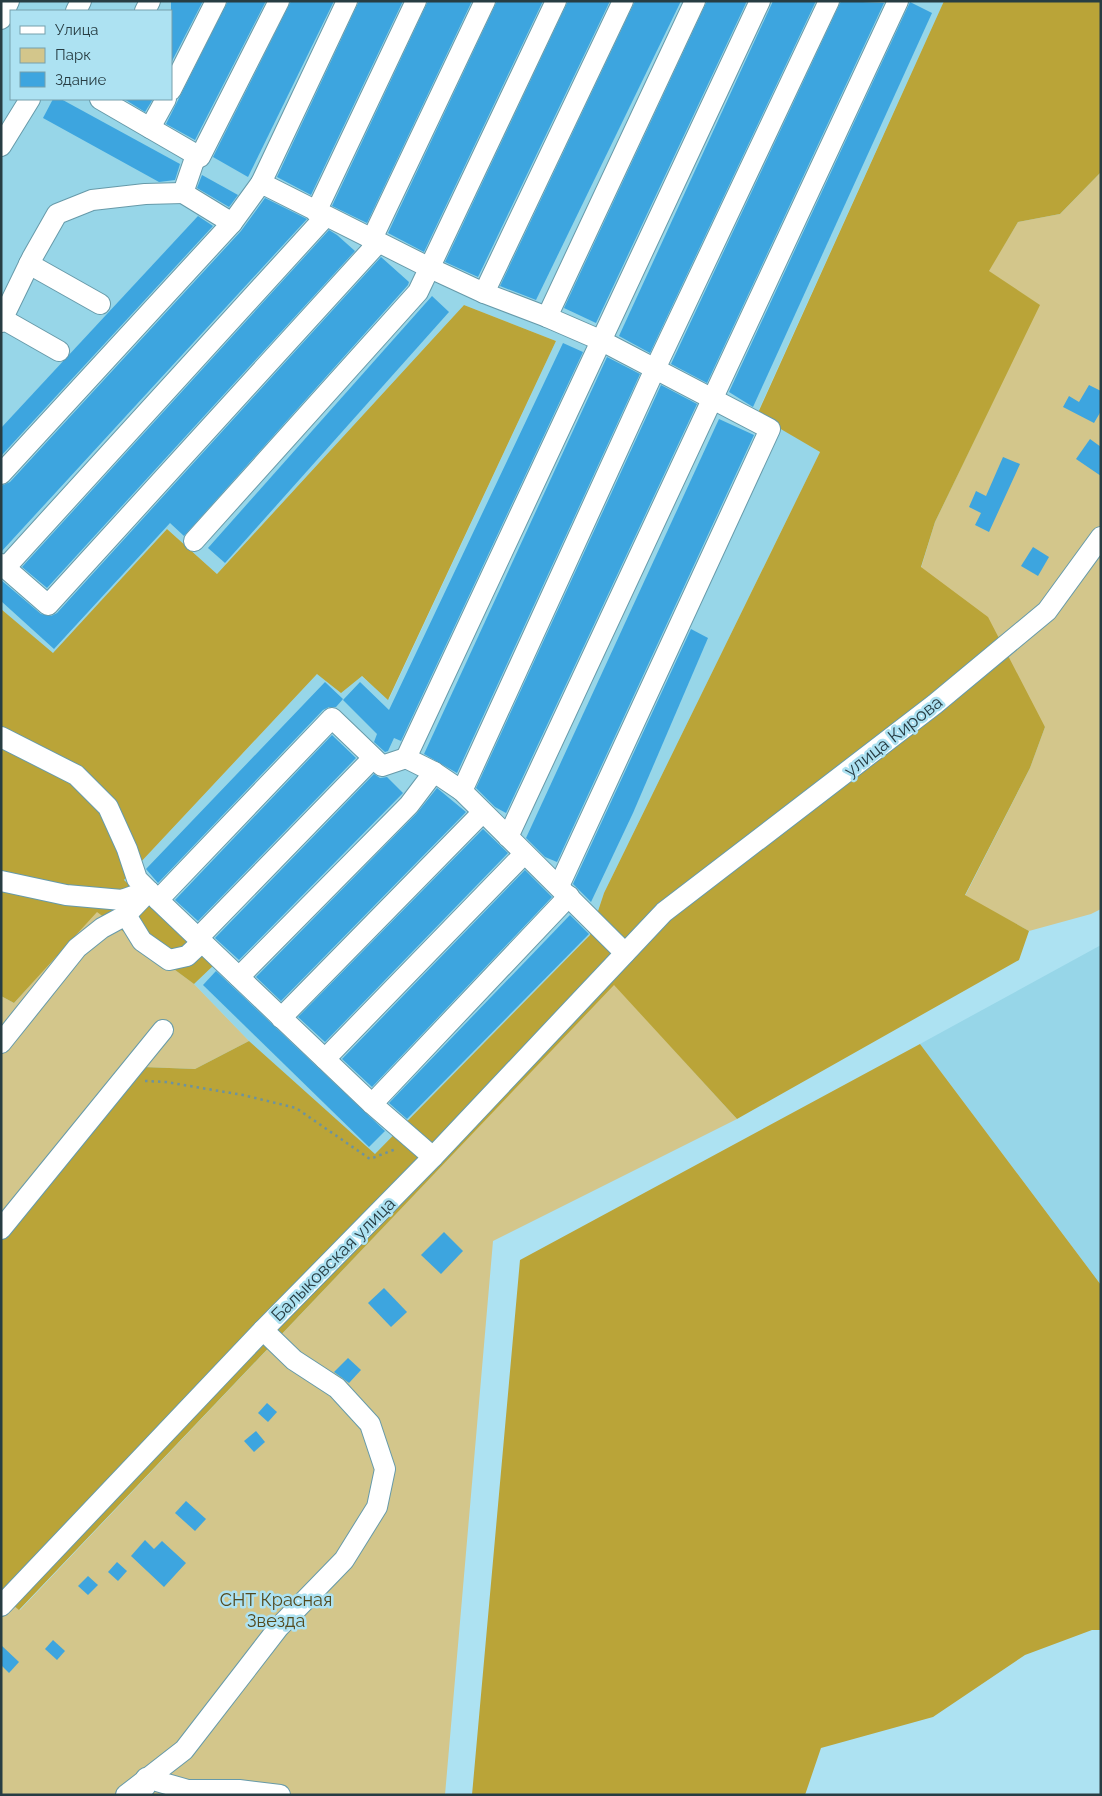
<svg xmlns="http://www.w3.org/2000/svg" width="1102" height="1796" font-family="Raleway,sans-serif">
  <rect width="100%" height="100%" fill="#ade2f2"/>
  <g fill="#97d6e8" fill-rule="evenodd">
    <path d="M1,1H944L757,414L820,452L604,893L590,935L375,1155L249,1041L194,984L215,964L124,880L318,673L361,676L389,699L556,341L464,305L217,574L167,529L53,654L1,609ZM11,11H171V99H11Z"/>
    <polygon points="1101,945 1101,1285 920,1044"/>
  </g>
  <g fill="#d3c68b">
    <polygon points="1101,172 1101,909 1091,914 1029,931 965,896 1030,768 1045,727 921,568 935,522 1039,305 988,271 1018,222 1060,214"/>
    <polygon points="97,911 194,984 249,1041 195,1069 143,1067 1,1240 1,996 14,1003"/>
    <polygon points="614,984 737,1119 493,1241 445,1795 1,1795 1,1595 20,1610"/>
  </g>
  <g fill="#baa438">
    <polygon points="944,1 1101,1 1101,172 1060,214 1018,222 989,271 1040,305 935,522 921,567 988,617 1045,727 1030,768 965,895 1029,931 1019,960 737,1119 614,985 19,1610 1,1595 1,1240 143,1067 195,1069 249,1041 375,1154 590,935 604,893 820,452 757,415"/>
    <polygon points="464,305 556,341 388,700 362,676 341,693 317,674 124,880 215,964 194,984 97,912 14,1003 1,996 1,609 53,653 167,529 217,574"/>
    <polygon points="920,1044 1101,1285 1101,1630 1092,1630 1025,1655 933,1717 821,1748 805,1795 472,1795 520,1260"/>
  </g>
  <g fill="#3da5df">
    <polygon points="171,1 203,1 171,63"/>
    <polygon points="228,1 266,1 195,140 166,124"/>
    <polygon points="291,1 334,1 248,177 213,157"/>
    <polygon points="359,1 403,1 311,195 277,177"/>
    <polygon points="428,1 472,1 367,223 332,206"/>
    <polygon points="497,1 543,1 424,252 388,233"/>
    <polygon points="568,1 610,1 478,277 445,262"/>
    <polygon points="635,1 681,1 536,300 500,286"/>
    <polygon points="707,1 747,1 596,323 564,308"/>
    <polygon points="773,1 816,1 650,353 619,336"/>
    <polygon points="841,1 884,3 707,383 671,364"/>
    <polygon points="910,2 932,13 753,407 729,392"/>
    <polygon points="53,99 61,99 180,164 175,180 159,182 43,118"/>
    <polygon points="124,99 153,99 145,112"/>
    <polygon points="202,175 238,195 229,207 197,188"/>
    <polygon points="265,198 307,219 1,552 1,486 10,482 241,231"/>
    <polygon points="198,216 213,226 1,456 1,428"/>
    <polygon points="329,230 337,235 355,251 47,588 22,567"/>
    <polygon points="381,257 409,282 408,285 184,536 170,523 54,649 1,601 1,580 41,614 51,616 57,613"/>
    <polygon points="432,296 449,312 225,563 208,548"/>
    <polygon points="563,343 583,352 401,741 394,738 388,751 385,752 374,742 377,734 343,700 360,682 389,710"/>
    <polygon points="607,357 640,374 457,773 424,754"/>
    <polygon points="661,385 697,404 506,813 495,807 476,788"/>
    <polygon points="1089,385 1101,391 1101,411 1094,423 1063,407 1069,396 1079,402"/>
    <polygon points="719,419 754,435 557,862 545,857 526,838"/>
    <polygon points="1090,439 1101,447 1101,476 1076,459"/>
    <polygon points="1003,457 1020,464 989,532 975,525 981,513 969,507 976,491 986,496"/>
    <polygon points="1033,547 1049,557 1038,576 1021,566"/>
    <polygon points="691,629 708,638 633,813 591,902 573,884"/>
    <polygon points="325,682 343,699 336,707 329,707 323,710 158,883 146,869"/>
    <polygon points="332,735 356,758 198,921 175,900"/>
    <polygon points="374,774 380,778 387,777 403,793 239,960 215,938"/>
    <polygon points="437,788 466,812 281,1001 256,977 417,813"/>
    <polygon points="483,829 508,853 325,1042 298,1017"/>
    <polygon points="525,870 552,897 372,1087 342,1059"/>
    <polygon points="570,915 589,934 407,1119 389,1103"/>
    <polygon points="216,971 385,1131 369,1147 203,985"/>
    <polygon points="444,1232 463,1251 441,1274 421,1255"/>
    <polygon points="384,1288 407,1312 391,1327 368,1303"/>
    <polygon points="348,1358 361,1370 349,1383 334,1372"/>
    <polygon points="267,1403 277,1412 268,1422 258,1413"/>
    <polygon points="256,1431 265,1442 254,1452 244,1441"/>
    <polygon points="186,1501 206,1519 195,1531 175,1513"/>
    <polygon points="145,1540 154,1549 162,1541 186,1563 164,1587 131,1556"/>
    <polygon points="117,1562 127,1571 118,1581 108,1572"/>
    <polygon points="88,1576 98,1585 88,1595 78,1586"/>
    <polygon points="53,1640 65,1651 57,1660 45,1649"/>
    <polygon points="1,1645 19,1662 9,1673 1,1665"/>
  </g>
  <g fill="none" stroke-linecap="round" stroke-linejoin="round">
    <g stroke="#679aa9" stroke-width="22">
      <g id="minor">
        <polyline points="76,11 81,1"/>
        <polyline points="145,11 150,1"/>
        <polyline points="1,19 9,1"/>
        <polyline points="171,90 216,1"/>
        <polyline points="100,99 200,157 279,1"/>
        <polyline points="150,128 166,99"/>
        <polyline points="1,146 30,99"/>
        <polyline points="196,155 183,193 232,223"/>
        <polyline points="261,183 347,1"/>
        <polyline points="316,212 416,1"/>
        <polyline points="371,241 485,1"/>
        <polyline points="29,264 100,304"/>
        <polyline points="484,293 623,1"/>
        <polyline points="547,317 695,1"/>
        <polyline points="1,318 59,351"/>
        <polyline points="1,322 32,258 57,214 92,200 145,194 183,193"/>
        <polyline points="1,474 232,223 261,183 430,268 484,293 547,317 600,340 770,429 559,886"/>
        <polyline points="194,541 418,292 556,1"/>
        <polyline points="1,564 48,605 377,244"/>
        <polyline points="5,568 325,217"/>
        <polyline points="1,737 76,775 108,807 127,849 137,879 158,900"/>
        <polyline points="406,758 382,766 332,718 158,900 372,1104 433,1157"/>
        <polyline points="462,791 655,369 829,1"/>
        <polyline points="508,837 898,1"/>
        <polyline points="1,881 66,895 122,900 147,891"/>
        <polyline points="126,915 142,941 169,960 187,956 202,942"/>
        <polyline points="198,938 373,758"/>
        <polyline points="625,953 462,791 434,772 406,758 760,1"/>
        <polyline points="239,977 409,805 434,772"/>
        <polyline points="281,1018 482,813"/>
        <polyline points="1,1043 77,948 102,928 126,915 149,891"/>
        <polyline points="325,1059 524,854"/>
        <polyline points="372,1104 569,896"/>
        <polyline points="1,1229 163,1030"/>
        <polyline points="1,1606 263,1330 433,1157 664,912 935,704 1047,611 1101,537"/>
        <polyline points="145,1787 146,1778 188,1790 239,1790 280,1795"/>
        <polyline points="126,1795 184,1750 279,1627 344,1560 377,1507 385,1469 370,1424 337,1388 294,1360 263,1330"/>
      </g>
    </g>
    <polyline stroke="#6d939f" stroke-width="2.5" stroke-dasharray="2.5 4" stroke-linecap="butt" points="145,1081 166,1082 243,1095 296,1108 370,1159 396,1149"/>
    <use href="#minor" stroke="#fff" stroke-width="20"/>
  </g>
  <g text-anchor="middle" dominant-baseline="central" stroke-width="5" stroke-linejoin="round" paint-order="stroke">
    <g font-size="18" fill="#273d43" stroke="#ade2f2">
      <text transform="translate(893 736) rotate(-38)">улица Кирова</text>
      <text transform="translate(333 1259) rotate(-45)">Балыковская улица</text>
    </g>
    <g font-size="18" fill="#534a1e" stroke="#ade2f2">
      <text x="276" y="1599">СНТ Красная<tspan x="276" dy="21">Звезда</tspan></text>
    </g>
  </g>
  <rect width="1102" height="1796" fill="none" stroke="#273d43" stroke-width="5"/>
  <rect x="10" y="10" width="162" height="90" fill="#ade2f2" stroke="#77a0ac"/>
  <rect x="20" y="26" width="25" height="8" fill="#ffffff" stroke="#77a0ac"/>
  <text x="55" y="35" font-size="15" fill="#273d43">Улица</text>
  <rect x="20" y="48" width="25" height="15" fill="#d3c68b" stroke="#77a0ac"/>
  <text x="55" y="60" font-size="15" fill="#273d43">Парк</text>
  <rect x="20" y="72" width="25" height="15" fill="#3da5df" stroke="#77a0ac"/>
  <text x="55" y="85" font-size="15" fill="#273d43">Здание</text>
</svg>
